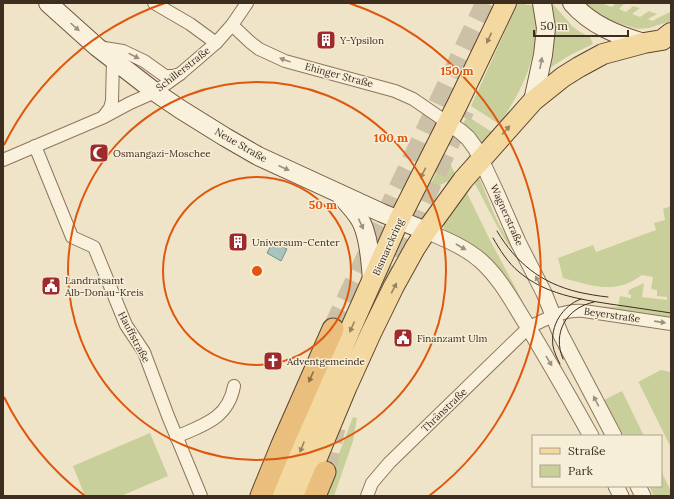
<svg xmlns="http://www.w3.org/2000/svg" width="674" height="499" font-family="Lora,serif">
  <rect width="100%" height="100%" fill="#f0e4c8"/>
  <g fill="#c9cf9b">
    <path d="M518,3C525,3 525,6 533,5C534,11 536,17 536,23C537,61 520,94 499,124L471,106Z"/>
    <polygon points="549,3 553,4 573,27 580,32 590,37 593,44 572,54 548,69"/>
    <polygon points="582,3 605,3 604,4 612,7 616,3 625,3 619,9 626,12 633,6 640,8 632,14 640,17 649,11 657,14 648,19 652,21 670,12 671,13 671,21 649,28 638,29 614,22 594,13"/>
    <polygon points="467,116 492,132 479,145 461,127"/>
    <polygon points="445,156 446,156 456,175 455,178 434,188 431,188 430,185"/>
    <path d="M478,179H480C490,204 499,230 516,251L515,252C506,247 482,196 475,184Z"/>
    <path d="M467,193L490,240L523,302L521,303L469,246L444,229C444,227 443,226 444,225C445,220 462,197 467,193Z"/>
    <path d="M671,206V320L595,308L596,306L618,307L620,296L631,298V295L628,294L629,290L644,283L642,297L667,300V297L657,296V290L651,289L653,277L642,275C615,295 593,286 563,278L558,258L593,245L596,252L656,230L654,223L665,220L663,209Z"/>
    <polygon points="661,370 671,372 671,448 639,383 638,382"/>
    <polygon points="622,391 644,436 624,436 604,400"/>
    <polygon points="353,417 357,418 353,441 334,496 323,496"/>
    <polygon points="150,433 168,476 121,496 85,496 73,466"/>
    <polygon points="661,471 671,491 671,496 654,496 649,486 661,486"/>
  </g>
  <polygon fill="#a9c4bc" stroke="#6f938a" points="273,242 287,249 281,261 267,253"/>
  <g fill="none" stroke-linecap="round" stroke-linejoin="round">
    <g stroke="#ccc0a6" stroke-width="21" stroke-dasharray="21 10" stroke-linecap="butt">
      <polyline points="385,286 464,110"/>
      <polyline points="333,329 486,3"/>
      <polyline points="325,472 335,428"/>
    </g>
    <g stroke="#8d765c" stroke-width="14">
      <g id="minor">
        <polyline points="154,3 190,24 216,43"/>
        <polyline points="232,25 250,42 259,49 285,61 395,91 413,99 448,123"/>
        <polyline points="98,47 123,51 144,61 165,76 173,76 180,74"/>
        <polyline points="104,116 110,108 112,101 113,60"/>
        <polyline points="35,146 72,237 94,247 126,325 144,352 168,416 201,496"/>
        <polyline points="3,160 104,117 130,103 155,92 180,74 216,43 232,25 247,3"/>
        <path d="M176,437C203,425 228,419 234,386"/>
        <path d="M367,496L372,483L389,463L528,328C545,319 565,309 584,311L671,324"/>
      </g>
    </g>
    <g stroke="#8d765c" stroke-width="17">
      <g id="tertiary">
        <polyline points="448,123 460,131 468,138 476,149 497,194 518,242 544,293 561,335 614,436"/>
        <path d="M426,231C445,239 465,247 481,261C501,279 513,303 527,325C549,362 570,398 591,436"/>
        <polyline points="616,486 621,496"/>
        <polyline points="638,486 643,496"/>
      </g>
    </g>
    <g stroke="#6f573f" stroke-width="20">
      <g id="secondary">
        <polyline points="48,3 97,47 155,92 180,109 225,137 258,156 382,213 426,231"/>
        <path d="M572,3C591,25 617,35 644,43"/>
        <polyline points="533,101 543,55 546,28 542,3"/>
        <path d="M341,196C347,203 354,210 359,218C369,233 371,264 372,282"/>
      </g>
    </g>
    <g stroke="#5b4430" stroke-width="22">
      <g id="primary">
        <polyline points="282,496 350,330 399,220 458,103 506,3"/>
        <polyline points="301,496 347,386 371,333 394,286 415,248 426,231 463,180 533,101 563,77 579,67 603,54 644,43 662,40 671,33"/>
      </g>
    </g>
    <g stroke="#5b4430" stroke-width="23">
      <g id="trunk">
        <polyline points="261,496 281,447 333,329"/>
        <polyline points="315,496 325,472"/>
      </g>
    </g>
    <use href="#minor" stroke="#faf1dc" stroke-width="12"/>
    <use href="#tertiary" stroke="#faf1dc" stroke-width="15"/>
    <use href="#secondary" stroke="#faf1dc" stroke-width="18"/>
    <use href="#primary" stroke="#f3d9a0" stroke-width="20"/>
    <use href="#trunk" stroke="#eabe7c" stroke-width="21"/>
    <g stroke="#3d2e20" stroke-width="1">
      <path d="M497,231C516,263 541,283 578,292C587,294 598,296 608,297"/>
      <path d="M493,238C500,250 508,263 519,272C545,294 578,299 610,304C631,307 651,310 671,313"/>
      <path d="M563,359C552,333 566,308 594,302"/>
      <path d="M560,364C557,358 554,352 553,346C550,326 562,306 581,299"/>
    </g>
  </g>
  <defs><path id="oneway-solid" d="M-6-.8H1V-3.2L6.5 0L1 3.2V.8H-6Z"/></defs>
  <g fill="#9c907e">
    <use href="#oneway-solid" transform="translate(75 27) rotate(42)"/>
    <use href="#oneway-solid" transform="translate(134 56) rotate(27)"/>
    <use href="#oneway-solid" transform="translate(285 60) rotate(-160)"/>
    <use href="#oneway-solid" transform="translate(541 63) rotate(-79)"/>
    <use href="#oneway-solid" transform="translate(284 168) rotate(24)"/>
    <use href="#oneway-solid" transform="translate(361 224) rotate(65)"/>
    <use href="#oneway-solid" transform="translate(461 247) rotate(30)"/>
    <use href="#oneway-solid" transform="translate(538 281) rotate(-116)"/>
    <use href="#oneway-solid" transform="translate(660 322) rotate(8)"/>
    <use href="#oneway-solid" transform="translate(549 361) rotate(59)"/>
    <use href="#oneway-solid" transform="translate(596 401) rotate(-117)"/>
  </g>
  <g fill="#988460">
    <use href="#oneway-solid" transform="translate(489 38) rotate(115)"/>
    <use href="#oneway-solid" transform="translate(506 130) rotate(-48)"/>
    <use href="#oneway-solid" transform="translate(423 173) rotate(117)"/>
    <use href="#oneway-solid" transform="translate(394 288) rotate(-63)"/>
    <use href="#oneway-solid" transform="translate(352 327) rotate(114)"/>
    <use href="#oneway-solid" transform="translate(302 447) rotate(112)"/>
  </g>
  <use fill="#8b6f49" href="#oneway-solid" transform="translate(311 377) rotate(114)"/>
  <g fill="none" stroke="#df570d" stroke-width="2">
    <circle cx="257" cy="271" r="94"/>
    <circle cx="257" cy="271" r="189"/>
    <path d="M85 496A283 283 0 0 1 4 397M4 145A283 283 0 0 1 165 3M349 3A283 283 0 0 1 429 496"/>
  </g>
  <defs>
    <g id="building-square" transform="scale(1)"><rect x="-9" y="-9" width="18" height="18" rx="4" fill="#9e2a2b" stroke="#f7eed8"/><path d="M-4-6H4V6H1V3H-1V6H-4ZM-2.5-4.3h1.7v1.8h-1.7ZM.8-4.3h1.7v1.8H.8ZM-2.5-1h1.7V.8h-1.7ZM.8-1h1.7V.8H.8Z" fill="#fff"/></g>
    <g id="mosque-square" transform="scale(1)"><rect x="-9" y="-9" width="18" height="18" rx="4" fill="#9e2a2b" stroke="#f7eed8"/><path d="M3.5-4.9A6 6 0 1 0 3.5 4.9A5 5 0 1 1 3.5-4.9Z" fill="#fff"/></g>
    <g id="civic-square" transform="scale(1)"><rect x="-9" y="-9" width="18" height="18" rx="4" fill="#9e2a2b" stroke="#f7eed8"/><path d="M-.6-6.5H3V-4.5H.6V-3L4-1V1h2V6H-6V1h2V-1L-.6-3ZM-1.2 2.5V6h2.4V2.5Z" fill="#fff"/></g>
    <g id="church-square" transform="scale(1)"><rect x="-9" y="-9" width="18" height="18" rx="4" fill="#9e2a2b" stroke="#f7eed8"/><path d="M-1.2-6h2.4v3.5h3.3v2.4h-3.3V6h-2.4V-.1h-3.3v-2.4h3.3Z" fill="#fff"/></g>
  </defs>
  <g fill-rule="evenodd">
    <use href="#building-square" x="326" y="40"/>
    <use href="#mosque-square" x="99" y="153"/>
    <use href="#building-square" x="238" y="242"/>
    <use href="#civic-square" x="51" y="286"/>
    <use href="#civic-square" x="403" y="338"/>
    <use href="#church-square" x="273" y="361"/>
  </g>
  <g text-anchor="middle" dominant-baseline="central" stroke-width="3" stroke-linejoin="round" paint-order="stroke">
    <g font-size="10" fill="#3d2e20" stroke="#f7eed8" text-anchor="start">
      <text x="340" y="40">Y-Ypsilon</text>
      <text x="113" y="153">Osmangazi-Moschee</text>
      <text x="252" y="242">Universum-Center</text>
      <text x="65" y="280">Landratsamt<tspan x="65" dy="12">Alb-Donau-Kreis</tspan></text>
      <text x="417" y="338">Finanzamt Ulm</text>
      <text x="287" y="361">Adventgemeinde</text>
    </g>
    <g font-size="10" fill="#3d2e20" stroke="#f7eed8">
      <text transform="translate(183 69) rotate(-38)">Schillerstraße</text>
      <text transform="translate(339 75) rotate(15)">Ehinger Straße</text>
      <text transform="translate(241 145) rotate(30)">Neue Straße</text>
      <text transform="translate(507 215) rotate(66)">Wagnerstraße</text>
      <text transform="translate(388 247) rotate(-66)">Bismarckring</text>
      <text transform="translate(612 315) rotate(8)">Beyerstraße</text>
      <text transform="translate(134 337) rotate(62)">Hauffstraße</text>
      <text transform="translate(444 410) rotate(-44)">Thränstraße</text>
    </g>
  </g>
  <circle cx="257" cy="271" r="6" fill="#df570d" stroke="#f7eed8" stroke-width="2"/>
  <g font-size="12" text-anchor="middle" font-weight="bold" fill="#df570d" stroke="#f7eed8" stroke-width="3" stroke-linejoin="round" paint-order="stroke">
    <text x="457" y="75">150 m</text>
    <text x="391" y="142">100 m</text>
    <text x="323" y="209">50 m</text>
  </g>
  <rect width="674" height="499" fill="none" stroke="#3d2e20" stroke-width="8"/>
  <rect x="532" y="435" width="130" height="52" fill="#f7eed8" stroke="#ada18e"/>
  <rect x="540" y="448" width="20" height="6" fill="#f3d9a0" stroke="#ada18e"/>
  <text x="568" y="455" font-size="12" fill="#3d2e20">Straße</text>
  <rect x="540" y="465" width="20" height="12" fill="#c9cf9b" stroke="#ada18e"/>
  <text x="568" y="475" font-size="12" fill="#3d2e20">Park</text>
  <path d="M534 30v6h94v-6" fill="none" stroke="#3d2e20" stroke-width="2"/>
  <text x="540" y="30" font-size="12" fill="#3d2e20" stroke="#f7eed8" stroke-width="3" paint-order="stroke">50 m</text>
</svg>
